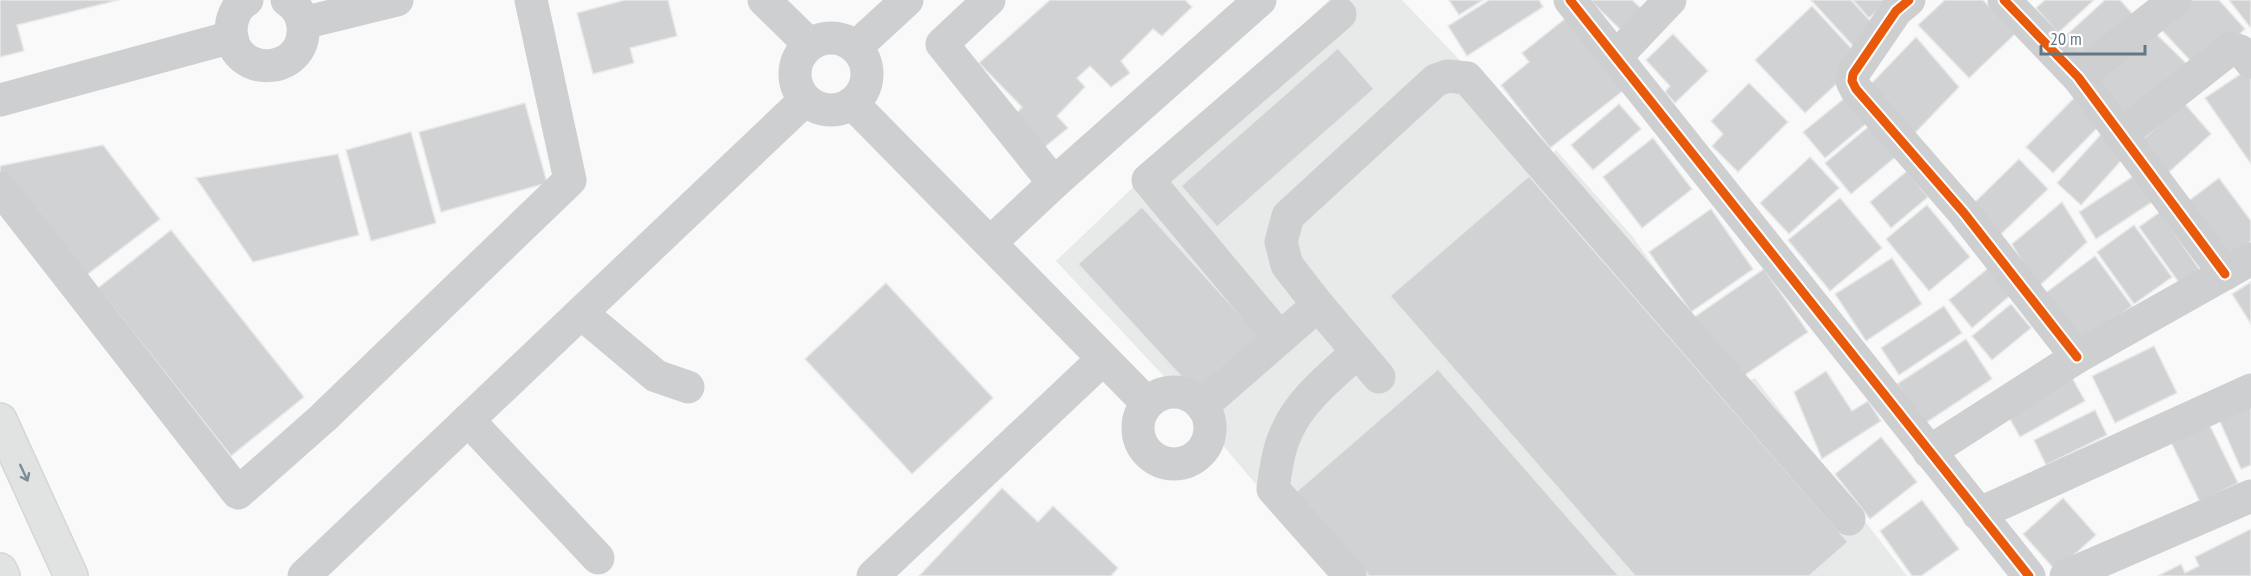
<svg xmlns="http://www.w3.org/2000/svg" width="2251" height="576" font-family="'PT Sans Narrow',sans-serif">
  <rect width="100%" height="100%" fill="#f9f9f9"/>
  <polygon fill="#e8e9e9" points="1329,0 1402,0 1551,155 1556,150 1633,237 1737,385 1755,378 1907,576 1333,576 1173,386 1056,261"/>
  <g fill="#d0d2d3" stroke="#e8e8e8" stroke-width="1.5">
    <polygon points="0,0 119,0 17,25 24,51 0,57"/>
    <polygon points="625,0 668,0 677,36 630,48 634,63 593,74 577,13"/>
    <polygon points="1050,0 1185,0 1192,7 1162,36 1153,29 1121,61 1130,73 1111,87 1090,66 1077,78 1085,87 1057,116 1068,128 1041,150 1012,118 1022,107 979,63"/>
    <polygon points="1449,0 1483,0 1459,15"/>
    <polygon points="1489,0 1539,0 1543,7 1467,56 1448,26"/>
    <polygon points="1590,0 1632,0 1646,13 1625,34"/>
    <polygon points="1811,0 1851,0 1872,23 1854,47"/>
    <polygon points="1853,0 1889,0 1869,18"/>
    <polygon points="1945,0 1983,0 2015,34 1969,78 1918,25"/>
    <polygon points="2045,0 2094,0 2058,33 2036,8"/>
    <polygon points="2105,0 2120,0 2136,18 2081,60 2062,39"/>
    <polygon points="2185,0 2219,0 2245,29 2200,71 2158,26"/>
    <polygon points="2229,0 2251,0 2251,26 2250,27"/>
    <polygon points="1812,6 1862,60 1805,113 1755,60"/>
    <polygon points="1566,18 1624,90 1550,148 1501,85 1529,62 1522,53"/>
    <polygon points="2148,26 2189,66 2133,124 2092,84"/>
    <polygon points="1673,34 1708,71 1675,103 1665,92 1670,86 1646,60"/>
    <polygon points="1916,37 1959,87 1911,137 1870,85"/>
    <polygon points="1338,48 1374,89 1217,227 1181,186"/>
    <polygon points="2251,67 2251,164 2205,98"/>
    <polygon points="1749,83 1788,122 1738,172 1712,146 1723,134 1711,121"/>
    <polygon points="2076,96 2103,122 2053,173 2026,147"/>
    <polygon points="1846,97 1867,123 1825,158 1803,132"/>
    <polygon points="525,103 547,183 441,212 419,132"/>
    <polygon points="2184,103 2211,134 2169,172 2141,141"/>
    <polygon points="1619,104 1641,129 1593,170 1571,145"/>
    <polygon points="1873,123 1899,154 1851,194 1825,163"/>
    <polygon points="2104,131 2128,153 2081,205 2057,183"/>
    <polygon points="411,132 436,223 371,241 346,150"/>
    <polygon points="1653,138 1692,189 1642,228 1603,177"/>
    <polygon points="103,145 160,219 84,277 0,171 0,166"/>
    <polygon points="338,154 359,235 253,262 196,178"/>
    <polygon points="1810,157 1839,188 1789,234 1760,203"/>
    <polygon points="2019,159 2048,189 2000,235 1972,205"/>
    <polygon points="1907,171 1928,197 1891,228 1870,202"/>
    <polygon points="2135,175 2152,202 2096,239 2079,212"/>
    <polygon points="1529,176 1848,542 1809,576 1635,576 1390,296"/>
    <polygon points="2219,178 2251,221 2251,241 2223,262 2182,206"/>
    <polygon points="1840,198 1882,248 1830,291 1788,240"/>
    <polygon points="2062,202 2087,242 2037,288 2012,244"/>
    <polygon points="1927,205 1970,257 1929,291 1886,239"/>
    <polygon points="1142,207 1262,339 1199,396 1078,264"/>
    <polygon points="1711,209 1753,269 1691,312 1649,252"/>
    <polygon points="2160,212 2200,270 2180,284 2139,227"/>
    <polygon points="2134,225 2172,277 2134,304 2097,252"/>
    <polygon points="171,230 304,397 231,456 98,288"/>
    <polygon points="2095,256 2132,306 2080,344 2043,295"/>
    <polygon points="1892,258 1922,304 1866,341 1835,294"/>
    <polygon points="1991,266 2013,293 1972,328 1949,300"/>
    <polygon points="1764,269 1808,332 1736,381 1693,318"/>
    <polygon points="2251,282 2251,324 2232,294"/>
    <polygon points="886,283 993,398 912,474 805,359"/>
    <polygon points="2011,304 2031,328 1992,360 1972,336"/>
    <polygon points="1944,306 1962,333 1899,375 1881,348"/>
    <polygon points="1966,339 1992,379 1924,424 1897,384"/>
    <polygon points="2154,346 2177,393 2115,423 2092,376"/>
    <polygon points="1438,369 1619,576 1369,576 1296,492"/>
    <polygon points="1826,371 1852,411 1868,401 1881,421 1822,459 1794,392"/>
    <polygon points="2070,374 2085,401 2020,437 2005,410"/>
    <polygon points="2251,400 2251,465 2241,469 2217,415"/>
    <polygon points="2095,410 2107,435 2046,465 2034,440"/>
    <polygon points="2208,422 2238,483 2200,502 2170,440"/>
    <polygon points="1881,437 1917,482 1870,519 1835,474"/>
    <polygon points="1002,488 1038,522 1053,506 1118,568 1111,576 919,576"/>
    <polygon points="2063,498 2096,535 2056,571 2023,534"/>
    <polygon points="1922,500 1959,549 1921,576 1912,576 1880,531"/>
    <polygon points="2251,529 2251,576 2158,576 2181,564 2185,573 2199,566 2195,557"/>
  </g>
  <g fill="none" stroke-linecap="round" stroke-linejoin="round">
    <g stroke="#d5d6d7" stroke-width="36">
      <g id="major">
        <polyline points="0,420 71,576"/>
        <polyline points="0,570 3,576"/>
      </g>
    </g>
    <g stroke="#cecfd0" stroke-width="33">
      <path d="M247,0C236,6 231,19 231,31C233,80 307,76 303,26C302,15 296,6 287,0"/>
      <polyline points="764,0 809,44"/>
      <polyline points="989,0 942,44 1054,183 990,243"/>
      <polyline points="1570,0 2029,576"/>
      <polyline points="1909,0 1896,11 1853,74 1852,81 1856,89 1964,213 2077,357"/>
      <polyline points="2004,0 2078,77 2225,274"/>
      <polyline points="303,23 397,0"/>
      <circle cx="831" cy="74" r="36"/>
      <polyline points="856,47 907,0"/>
      <polyline points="1616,57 1670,0"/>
      <polyline points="2078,77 2175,0"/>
      <polyline points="0,100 232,37"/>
      <polyline points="852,103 1147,403"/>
      <path d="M2121,135L2230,49C2241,49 2245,54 2251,62"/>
      <polyline points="1054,183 1260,0"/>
      <polyline points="0,188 238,493 323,418 570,180 531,0"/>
      <polyline points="581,313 656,376 688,387"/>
      <polyline points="1280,338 1148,180 1340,14"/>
      <polyline points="1379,377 1318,305 1287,265 1281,242 1288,216 1436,80 1448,76 1467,78 1849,519"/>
      <circle cx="1174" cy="428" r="36"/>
      <polyline points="1202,406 1318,305"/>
      <polyline points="468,420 598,558"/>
      <polyline points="1929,452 2077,357 2251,259"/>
      <polyline points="1978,514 2251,390"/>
      <polyline points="304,576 805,100"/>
      <polyline points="873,576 1103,359"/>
      <path d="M1350,576L1273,489C1276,469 1278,449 1287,431C1301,399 1333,375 1357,352"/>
      <polyline points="2066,576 2251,496"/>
    </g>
    <use href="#major" stroke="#e1e2e2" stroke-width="33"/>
    <g stroke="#fff" stroke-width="13">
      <g id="cycleway">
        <polyline points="1570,0 2029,576"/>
        <polyline points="1909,0 1896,11 1853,74 1852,81 1856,89 1964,213 2077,357"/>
        <polyline points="2004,0 2078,77 2225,274"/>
      </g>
    </g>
    <use href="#cycleway" stroke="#e8590c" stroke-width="9"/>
  </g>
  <defs><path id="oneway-shaft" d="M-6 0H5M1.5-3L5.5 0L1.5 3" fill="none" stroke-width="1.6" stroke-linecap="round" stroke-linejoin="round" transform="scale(1.5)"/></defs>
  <use stroke="#7e8c96" href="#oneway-shaft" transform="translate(24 473) rotate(65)"/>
  <path d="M2041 45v9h104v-9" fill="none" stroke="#657683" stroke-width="3"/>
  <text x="2050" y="45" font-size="18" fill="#657683" stroke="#ffffff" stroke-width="4.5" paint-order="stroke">20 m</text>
</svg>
